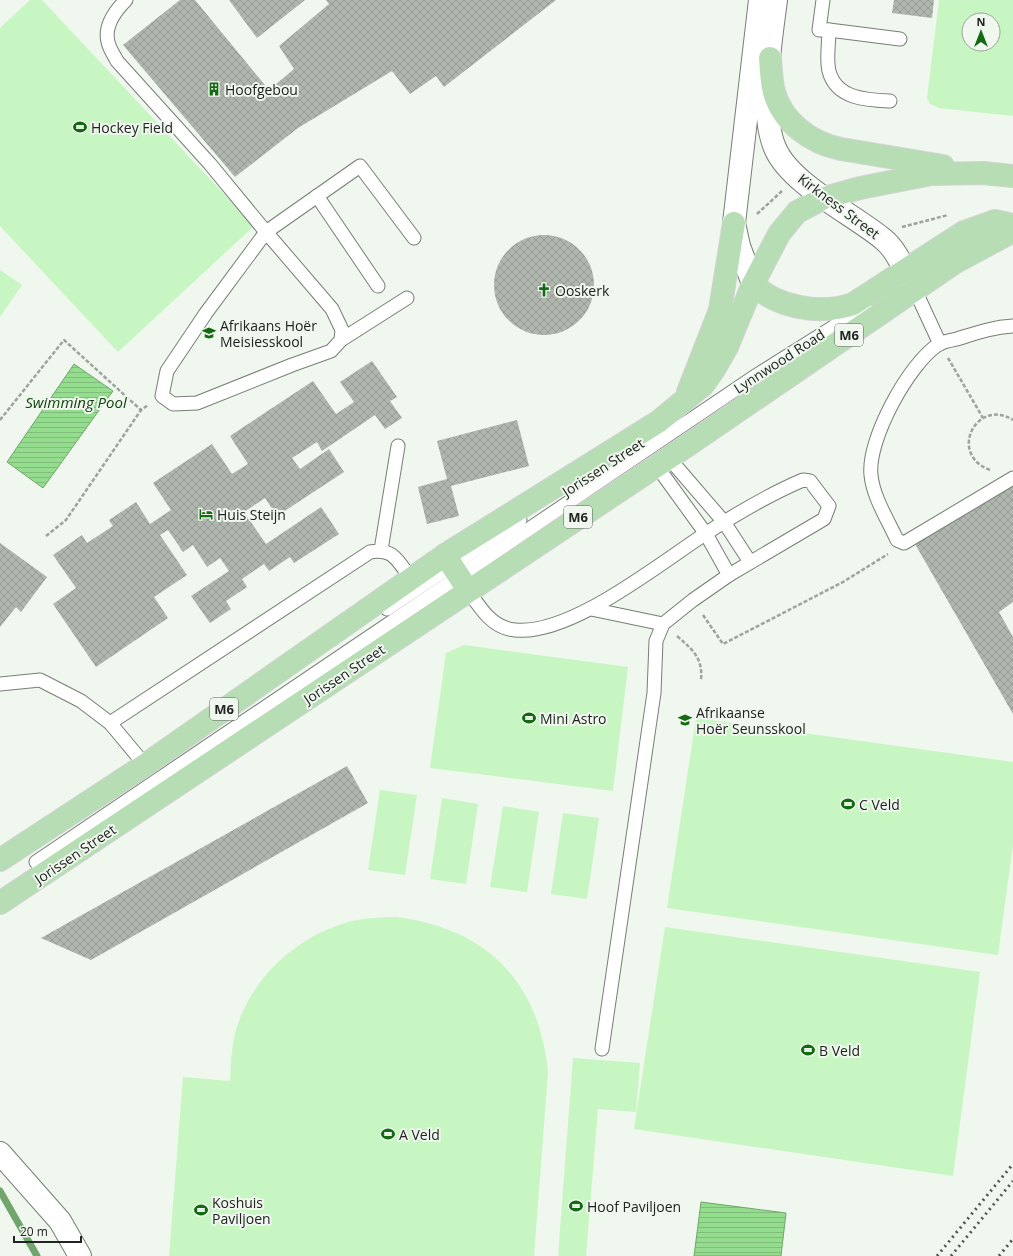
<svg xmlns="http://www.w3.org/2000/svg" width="1013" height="1256" font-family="'Open Sans',sans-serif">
  <defs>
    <pattern id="water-rules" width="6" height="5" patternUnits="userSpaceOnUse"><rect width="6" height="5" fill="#94dc8e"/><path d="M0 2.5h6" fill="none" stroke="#7fbd7a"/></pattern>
    <pattern id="building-cross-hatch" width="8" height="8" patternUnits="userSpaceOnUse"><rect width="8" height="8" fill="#afb6ae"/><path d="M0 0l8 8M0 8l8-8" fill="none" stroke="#969c95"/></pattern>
  </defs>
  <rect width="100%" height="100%" fill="#eff7ee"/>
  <g fill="#c7f6c2" fill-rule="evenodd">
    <polygon points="30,0 42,0 254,226 118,352 0,226 0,28"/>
    <path d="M939,0H1013V116L939,108L930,104L927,98ZM969,20H993V44H969Z"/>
    <polygon points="0,270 22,285 0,317"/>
    <polygon points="464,645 628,667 613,791 430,768 446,653"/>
    <polygon points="696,718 1013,762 1013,845 998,955 667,908"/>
    <polygon points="380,790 417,795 405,875 368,870"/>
    <polygon points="442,798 478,804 466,884 430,879"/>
    <polygon points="503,806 539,812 527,892 490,887"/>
    <polygon points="563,813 599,818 587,899 551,894"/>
    <path d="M396,917C486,928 539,981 548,1072L534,1256H169L183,1077L230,1081C231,1067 231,1052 234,1038C247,980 299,932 357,920C370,918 383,917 396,917Z"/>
    <polygon points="665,927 980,972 953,1176 634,1129"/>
    <polygon points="573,1058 640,1063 636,1112 598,1109 586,1256 558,1256"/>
  </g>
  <g fill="url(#water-rules)" stroke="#72a56d">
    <polygon points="74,364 113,391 43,488 7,462"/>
    <polygon points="701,1202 786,1213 781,1256 694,1256"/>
  </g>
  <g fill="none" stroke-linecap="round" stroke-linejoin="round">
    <polyline stroke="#72a56d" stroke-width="7" points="0,1191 37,1256"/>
  </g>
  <g fill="url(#building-cross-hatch)">
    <polygon points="180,0 195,0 269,90 294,69 279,46 329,4 326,0 556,0 444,87 436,76 410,94 392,71 298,128 235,177 123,45"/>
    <polygon points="229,0 305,0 257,38"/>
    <polygon points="894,0 934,0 932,18 892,13"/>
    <circle cx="544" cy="285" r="50"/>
    <polygon points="372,361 397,397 390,401 402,418 385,429 375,415 322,451 317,442 292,458 300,469 329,449 344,472 277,516 265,498 244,512 266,544 321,507 339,534 294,563 290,557 269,571 264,564 242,579 247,587 226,601 231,609 210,623 191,596 229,571 220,558 207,567 193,545 183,552 168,530 160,535 187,575 154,597 168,618 96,667 53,604 76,588 53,555 82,535 87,543 113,526 109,520 136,502 150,524 171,510 153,483 212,444 232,474 248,464 230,436 313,381 336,414 354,402 340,382"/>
    <polygon points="517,420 529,466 451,486 459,516 427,524 418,487 447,479 437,441"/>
    <polygon points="1013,483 1013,602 999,612 1013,637 1013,714 915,544"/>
    <polygon points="0,543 47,577 21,612 16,607 0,627"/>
    <polygon points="347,766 368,803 91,960 41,938"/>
  </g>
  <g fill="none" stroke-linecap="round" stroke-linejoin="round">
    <g stroke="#777e76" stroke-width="15">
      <g id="service">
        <path d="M126,0C116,10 104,26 108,42C109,48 114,55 117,61L210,164L266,232L360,166L414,238"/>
        <path d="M823,0L819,30H829C829,43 826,59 829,71C836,99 867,100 890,101"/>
        <polyline points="829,30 900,39"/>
        <polyline points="317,196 378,286"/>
        <polygon points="266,232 332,309 342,330 341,340 331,351 292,365 197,403 173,404 162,396 167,371 206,313"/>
        <polyline points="915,290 940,344"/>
        <path d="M1013,326C993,327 976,333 957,339C952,340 944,341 939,344C909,363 867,440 871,475C873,497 888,520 897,540L904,543L1013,478"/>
        <polyline points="341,340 407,298"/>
        <polyline points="668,457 724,522 750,562"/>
        <polyline points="656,465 706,534 729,575"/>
        <polyline points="381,550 398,446"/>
        <path d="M468,590C480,608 492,628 515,630C570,636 659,564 705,534C736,514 770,494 803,480L810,481L829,506L824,519L729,575L693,600L663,624L656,641L654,693L602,1049"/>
        <polyline points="387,609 520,520"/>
        <polyline points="591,609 663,624"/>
        <path d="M0,684L40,680L81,701L110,723L370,552C394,548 398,561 411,579"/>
        <polyline points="110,723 145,765"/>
        <polyline points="36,862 757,375 865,307"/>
      </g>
    </g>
    <g stroke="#777e76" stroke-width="24">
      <polyline id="minor" points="0,1153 60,1221 80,1256"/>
    </g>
    <g stroke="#777e76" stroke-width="24">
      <g id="tertiary">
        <path d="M776,0C771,40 759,110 775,148C790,184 853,214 883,239C898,251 904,271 913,287"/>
        <polyline points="753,284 739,246 734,223 760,0"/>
      </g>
    </g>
    <g stroke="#d3d3d3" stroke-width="24">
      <g id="primary">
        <path d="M770,58C771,69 771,81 774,92C782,122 811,143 841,149L943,166"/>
        <path d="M753,284C777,308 821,315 853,304L964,232L995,221L1013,225"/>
        <polyline points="688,392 720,310 734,223"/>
        <polyline points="445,555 468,590"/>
        <polyline points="0,860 145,765 445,555 658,422 703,385 713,371 727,347 753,284 779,234 797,212 824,198 860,188 931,174 983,173 1013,176"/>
        <polyline points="0,903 688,445 954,263 1013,231"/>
      </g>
    </g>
    <g stroke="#9da39d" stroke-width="2.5" stroke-dasharray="4 2" stroke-linecap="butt">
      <polyline points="757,214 782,191"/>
      <polyline points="902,227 948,215"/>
      <polyline points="948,358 983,418"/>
      <polyline points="0,420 64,340 141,410 148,405"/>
      <path d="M990,470C947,454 977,397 1013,420"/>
      <polyline points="46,536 66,520 141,410"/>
      <polyline points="703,615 723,644 843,582 888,554"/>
      <path d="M677,636C693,650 703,658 701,680"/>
    </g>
    <use href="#service" stroke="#fff" stroke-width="13"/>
    <use href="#minor" stroke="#fff" stroke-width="22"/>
    <use href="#tertiary" stroke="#fff" stroke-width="22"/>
    <use href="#primary" stroke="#b6ddb3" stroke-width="22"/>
    <g stroke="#525651" stroke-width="3" stroke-dasharray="2 4" stroke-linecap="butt">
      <polyline points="937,1256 1013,1164"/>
      <polyline points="951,1256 1013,1181"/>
      <polyline points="999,1256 1013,1239"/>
    </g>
  </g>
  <defs>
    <g id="building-bare" transform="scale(1.08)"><path d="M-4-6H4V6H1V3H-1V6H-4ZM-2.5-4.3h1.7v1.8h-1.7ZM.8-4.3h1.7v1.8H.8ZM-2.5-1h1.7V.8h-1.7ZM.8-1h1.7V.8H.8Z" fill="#146a12" stroke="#eff7ee" stroke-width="2.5" paint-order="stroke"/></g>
    <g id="stadium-bare" transform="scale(1.08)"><path d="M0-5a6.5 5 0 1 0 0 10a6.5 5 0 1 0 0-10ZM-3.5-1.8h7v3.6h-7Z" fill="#146a12" stroke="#eff7ee" stroke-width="2.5" paint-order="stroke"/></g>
    <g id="church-bare" transform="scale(1.08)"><path d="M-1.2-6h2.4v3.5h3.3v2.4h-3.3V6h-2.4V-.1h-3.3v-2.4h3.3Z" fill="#146a12" stroke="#eff7ee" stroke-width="2.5" paint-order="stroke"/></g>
    <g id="school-bare" transform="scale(1.08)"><path d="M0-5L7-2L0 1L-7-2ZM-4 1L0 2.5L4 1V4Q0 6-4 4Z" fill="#146a12" stroke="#eff7ee" stroke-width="2.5" paint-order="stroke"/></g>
    <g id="hotel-bare" transform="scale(1.08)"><path d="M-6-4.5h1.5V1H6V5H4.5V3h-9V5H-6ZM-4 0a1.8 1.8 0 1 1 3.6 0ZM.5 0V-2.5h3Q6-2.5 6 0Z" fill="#146a12" stroke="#eff7ee" stroke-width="2.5" paint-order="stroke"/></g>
  </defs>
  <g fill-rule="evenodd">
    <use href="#building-bare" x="214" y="89"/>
    <use href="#stadium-bare" x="80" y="127"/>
    <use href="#church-bare" x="544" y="290"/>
    <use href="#school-bare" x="209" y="333"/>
    <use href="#hotel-bare" x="206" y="514"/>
    <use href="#stadium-bare" x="529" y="718"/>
    <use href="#school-bare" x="685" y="720"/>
    <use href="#stadium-bare" x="848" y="804"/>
    <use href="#stadium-bare" x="808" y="1050"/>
    <use href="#stadium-bare" x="388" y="1134"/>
    <use href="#stadium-bare" x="576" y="1206"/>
    <use href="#stadium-bare" x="201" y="1210"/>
  </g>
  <g text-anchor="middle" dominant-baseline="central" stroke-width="4" stroke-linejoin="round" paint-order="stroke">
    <g fill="#eff7ee" stroke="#5f635e" stroke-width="1">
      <rect x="835" y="324" width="28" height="22" rx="3"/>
      <rect x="564" y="506" width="28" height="22" rx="3"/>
      <rect x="210" y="698" width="28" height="22" rx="3"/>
    </g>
    <g font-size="13" font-weight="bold" fill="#212421">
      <text x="849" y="335">M6</text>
      <text x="578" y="517">M6</text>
      <text x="224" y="709">M6</text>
    </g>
    <g font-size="14" fill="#212421" stroke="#eff7ee" text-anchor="start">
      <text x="225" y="89">Hoofgebou</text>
      <text x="91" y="127">Hockey Field</text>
      <text x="555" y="290">Ooskerk</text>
      <text x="220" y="325">Afrikaans Hoër<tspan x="220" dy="16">Meisiesskool</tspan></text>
      <text x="217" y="514">Huis Steijn</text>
      <text x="696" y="712">Afrikaanse<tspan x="696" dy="16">Hoër Seunsskool</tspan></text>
      <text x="540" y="718">Mini Astro</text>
      <text x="859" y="804">C Veld</text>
      <text x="819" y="1050">B Veld</text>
      <text x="399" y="1134">A Veld</text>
      <text x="212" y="1202">Koshuis<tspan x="212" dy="16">Paviljoen</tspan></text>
      <text x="587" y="1206">Hoof Paviljoen</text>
    </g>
    <g font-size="14" fill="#212421" stroke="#eff7ee">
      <text transform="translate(839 206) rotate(37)">Kirkness Street</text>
      <text transform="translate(779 361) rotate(-33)">Lynnwood Road</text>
      <text transform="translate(603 467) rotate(-33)">Jorissen Street</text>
      <text transform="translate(344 674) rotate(-34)">Jorissen Street</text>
      <text transform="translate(75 854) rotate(-34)">Jorissen Street</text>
    </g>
    <g font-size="15" font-style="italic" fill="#10410e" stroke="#eff7ee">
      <text x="76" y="402">Swimming Pool</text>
    </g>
  </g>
  <g transform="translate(981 32)"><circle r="19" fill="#eff7ee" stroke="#9da39c"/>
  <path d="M0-3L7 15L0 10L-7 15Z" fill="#146a12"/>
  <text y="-6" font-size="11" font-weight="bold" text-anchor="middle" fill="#212421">N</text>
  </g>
  <path d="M14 1236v6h67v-6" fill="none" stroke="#212421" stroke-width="2"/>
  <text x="20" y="1236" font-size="12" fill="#212421" stroke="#eff7ee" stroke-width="3" paint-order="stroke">20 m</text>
</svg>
